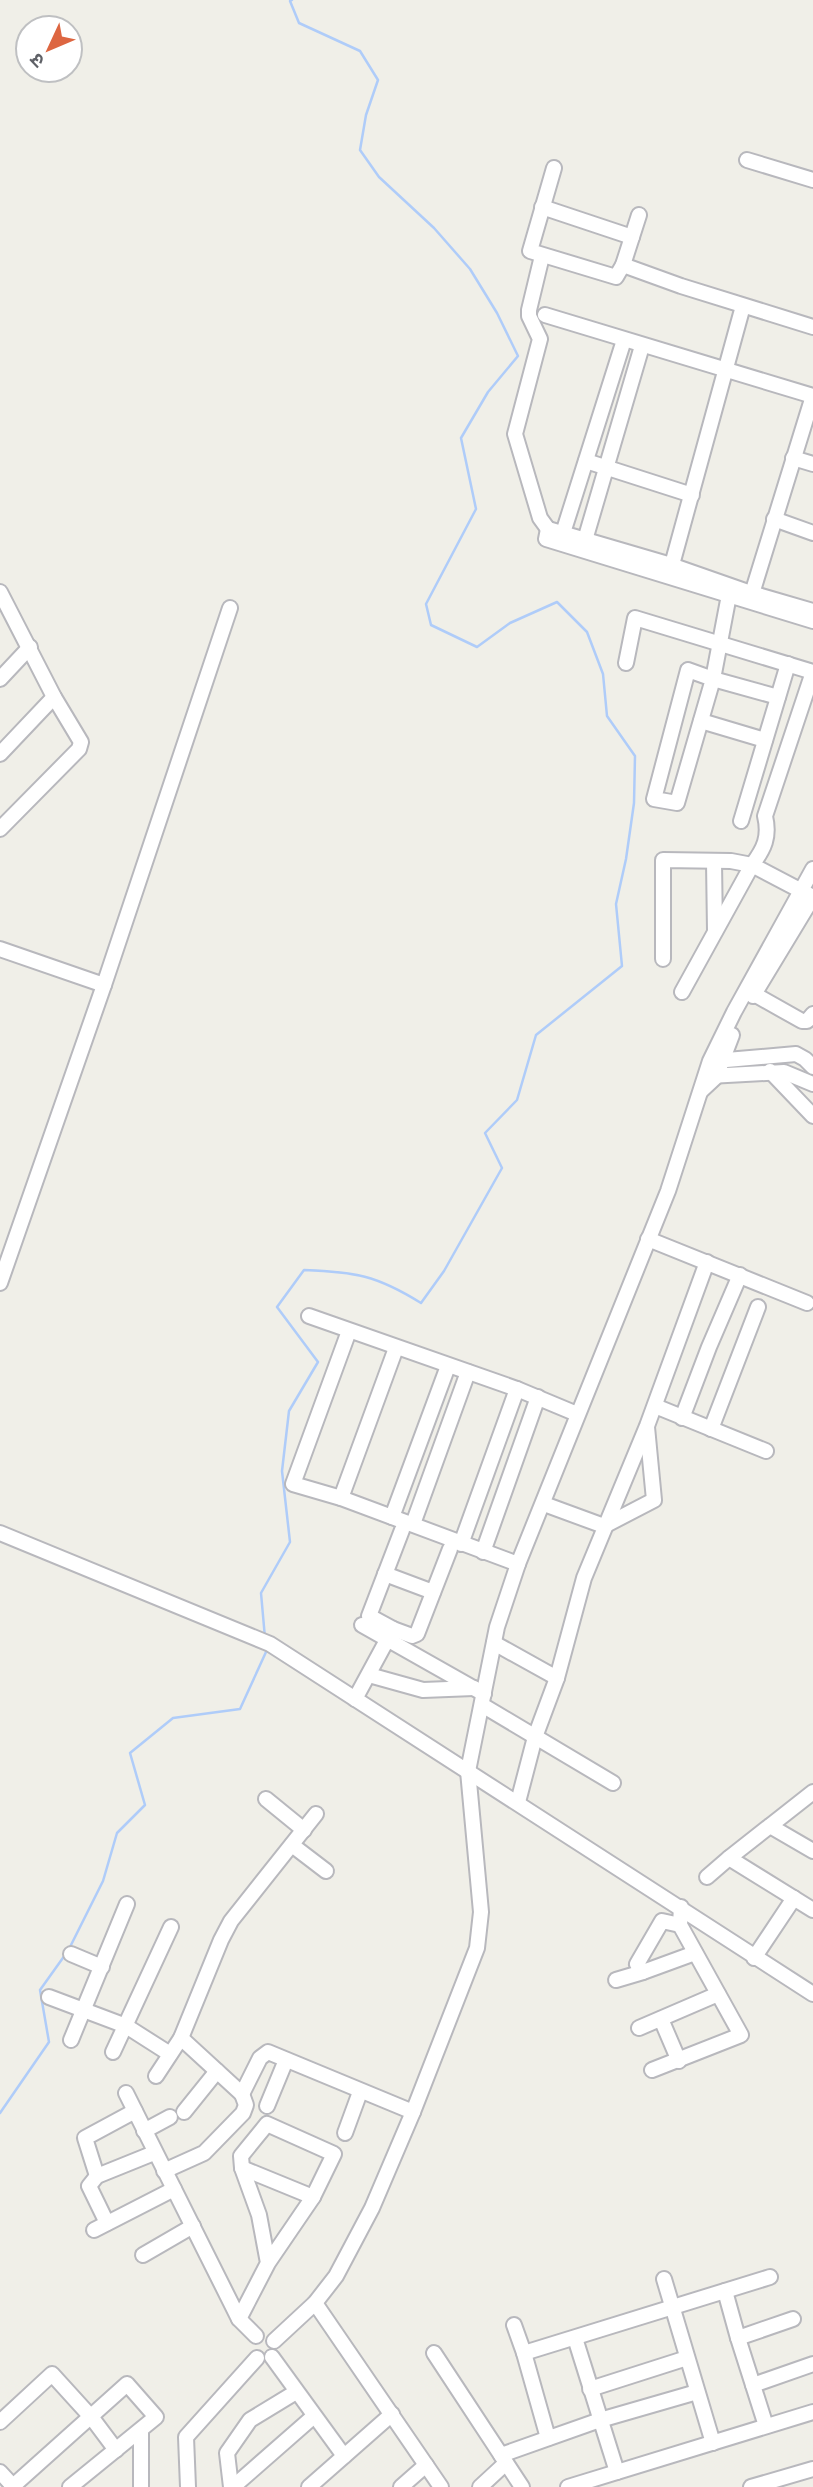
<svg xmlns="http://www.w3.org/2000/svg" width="813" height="2487" font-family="Arial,'Noto Sans Devanagari',sans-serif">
  <rect width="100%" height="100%" fill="#f0efe8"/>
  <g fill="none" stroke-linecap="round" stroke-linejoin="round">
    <g stroke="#afccf9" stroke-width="2.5">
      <path d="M265,1638L261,1593L290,1542L282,1471L289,1411L318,1362L277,1307L304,1270C355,1272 376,1275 421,1303L444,1271L502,1168L485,1133L517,1100L536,1035L622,966L616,904L626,859L634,803L635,756L607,716L603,674L587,632L557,602L510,623L477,647L431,625L426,604L476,509L461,438L488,392L518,356L497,313L470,269L434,228L379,177L360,150L366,115L378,80L360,51L299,23L290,1L292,0"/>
      <polyline points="69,1949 103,1881 117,1833 145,1805 130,1753 173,1718 240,1709 266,1652 266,1648"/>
      <polyline points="0,2113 49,2042 40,1990 65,1955"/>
    </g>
    <g stroke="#b8b8bd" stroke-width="18">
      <g id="minor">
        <polyline points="747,160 813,180"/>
        <polyline points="554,168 530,251 616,277 623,265 639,215"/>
        <polyline points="542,207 632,237"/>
        <polyline points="542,256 529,310 529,316 540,339 515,434 540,518 548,529"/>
        <polyline points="623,265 681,286 813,327"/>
        <polyline points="545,315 813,396"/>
        <polyline points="793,458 813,464"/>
        <polyline points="586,461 692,495"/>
        <polyline points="774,519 813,533"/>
        <polyline points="563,533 624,340"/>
        <polyline points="585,540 642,346"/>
        <polyline points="670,572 743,306"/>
        <polyline points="0,592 54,697 81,742 79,749 0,829"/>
        <polyline points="729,595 713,679 677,803 654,799 688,670 713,679 778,697"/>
        <polyline points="750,600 813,396"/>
        <polyline points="813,611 751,593 671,565 548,529 546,539 813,621"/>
        <polyline points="626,663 635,618 813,672"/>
        <polyline points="0,679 30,647"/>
        <polyline points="701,721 765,740"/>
        <polyline points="0,754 54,697"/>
        <polyline points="741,821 788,664"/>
        <polyline points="714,862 715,931"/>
        <polyline points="0,949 104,985 230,608"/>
        <polyline points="663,959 663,860 731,861 752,865 813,897"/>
        <path d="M682,992L752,865C764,849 770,837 765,816L813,672"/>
        <polyline points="754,994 802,1021 807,1021 813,1014"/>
        <polyline points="753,996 813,897"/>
        <polyline points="715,1061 796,1054 805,1059 813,1067"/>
        <polyline points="770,1071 813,1116"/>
        <polyline points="709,1076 784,1072 813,1084"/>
        <polyline points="701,1091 716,1077 732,1035"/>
        <polyline points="648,1239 807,1303"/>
        <polyline points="0,1283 104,985"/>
        <polyline points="309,1316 517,1389 577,1414"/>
        <polyline points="349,1331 293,1484 341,1498 518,1564"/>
        <polyline points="655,1406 766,1451"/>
        <polyline points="682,1418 709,1347 740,1275"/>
        <polyline points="711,1429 758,1307"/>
        <polyline points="341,1498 396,1348"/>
        <polyline points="544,1504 604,1526 654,1500 647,1427"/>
        <polyline points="392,1517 448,1366"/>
        <polyline points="413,1524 468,1372"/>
        <polyline points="0,1533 270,1644 813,1994"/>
        <polyline points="461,1544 517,1389"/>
        <polyline points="483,1552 538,1397"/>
        <polyline points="385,1574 433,1592"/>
        <polyline points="362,1625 484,1694"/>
        <polyline points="393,1629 412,1636 417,1634 450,1549"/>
        <polyline points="494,1643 557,1678"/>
        <polyline points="369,1675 423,1690 474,1688"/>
        <polyline points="355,1699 393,1629 369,1616 402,1530"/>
        <polyline points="482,1705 613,1783"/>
        <polyline points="813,1792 729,1858 813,1910"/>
        <polyline points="266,1799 304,1830"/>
        <polyline points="518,1802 535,1737 557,1678 584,1578 647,1426 707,1262"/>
        <polyline points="770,1826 813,1851"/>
        <polyline points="292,1845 326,1871"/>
        <polyline points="707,1877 729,1858"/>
        <polyline points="71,1954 102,1967"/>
        <polyline points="754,1958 794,1898"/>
        <polyline points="643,1972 637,1964 662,1921 680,1925"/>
        <polyline points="616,1980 643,1972 695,1953"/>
        <polyline points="49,1997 126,2026 170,2054"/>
        <polyline points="661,2019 679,2061"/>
        <polyline points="639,2028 718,1994"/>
        <polyline points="181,2038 242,2094 260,2058 268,2052 413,2112"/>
        <polyline points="71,2040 127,1904"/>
        <polyline points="113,2052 171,1927"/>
        <polyline points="652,2070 741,2035 680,1925 681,1907"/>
        <polyline points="156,2076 181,2038 221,1940 231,1921 316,1814"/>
        <polyline points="126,2093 239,2319 256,2336"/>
        <polyline points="267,2106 286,2060"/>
        <polyline points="184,2112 217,2071"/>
        <polyline points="144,2131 170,2117"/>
        <polyline points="345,2133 360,2092"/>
        <polyline points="242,2168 313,2197"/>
        <polyline points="164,2171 204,2153 243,2113 246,2105 242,2094"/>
        <polyline points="97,2176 85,2138 135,2111"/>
        <polyline points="107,2223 89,2186 97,2176 154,2153"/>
        <polyline points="94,2230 174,2189"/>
        <polyline points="143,2255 193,2226"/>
        <polyline points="664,2279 713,2443"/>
        <polyline points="725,2291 738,2338 766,2426"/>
        <polyline points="315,2303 441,2487"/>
        <polyline points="239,2319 268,2263 313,2197 334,2154 267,2124 241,2156 242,2168 259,2215 268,2263"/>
        <polyline points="514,2325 524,2353 548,2438"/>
        <polyline points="575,2338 617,2472"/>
        <polyline points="738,2338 793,2319"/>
        <polyline points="274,2341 315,2303 336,2276 372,2208 413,2112 477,1948 481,1912 468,1771 497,1627 518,1564 668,1191 710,1061 734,1012 813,869"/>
        <polyline points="434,2353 522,2487"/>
        <polyline points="524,2353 770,2277"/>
        <polyline points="272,2357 344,2456"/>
        <polyline points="753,2385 813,2364"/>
        <polyline points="590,2389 687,2358"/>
        <polyline points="0,2422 52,2374 92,2418 116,2450"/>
        <polyline points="141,2431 141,2487"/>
        <polyline points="501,2455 600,2420 697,2392"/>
        <polyline points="0,2472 12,2485"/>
        <polyline points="12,2487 127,2384 156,2417 70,2487"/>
        <polyline points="188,2487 186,2437 257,2358"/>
        <polyline points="231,2487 227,2453 250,2420 296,2392"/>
        <polyline points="233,2487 314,2416"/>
        <polyline points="309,2487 392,2414"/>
        <polyline points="401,2487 426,2465"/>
        <polyline points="480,2487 506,2463"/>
        <polyline points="568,2487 813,2412"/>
        <polyline points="751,2487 813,2469"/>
      </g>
    </g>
    <use href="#minor" stroke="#fff" stroke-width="14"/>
  </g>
  <g transform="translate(49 49) rotate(226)"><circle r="33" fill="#ffffff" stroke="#bfc0c2" stroke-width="2"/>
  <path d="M0-5L12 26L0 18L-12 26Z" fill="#dd6641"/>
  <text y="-10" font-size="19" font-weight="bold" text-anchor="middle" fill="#5f6167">उ</text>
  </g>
</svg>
